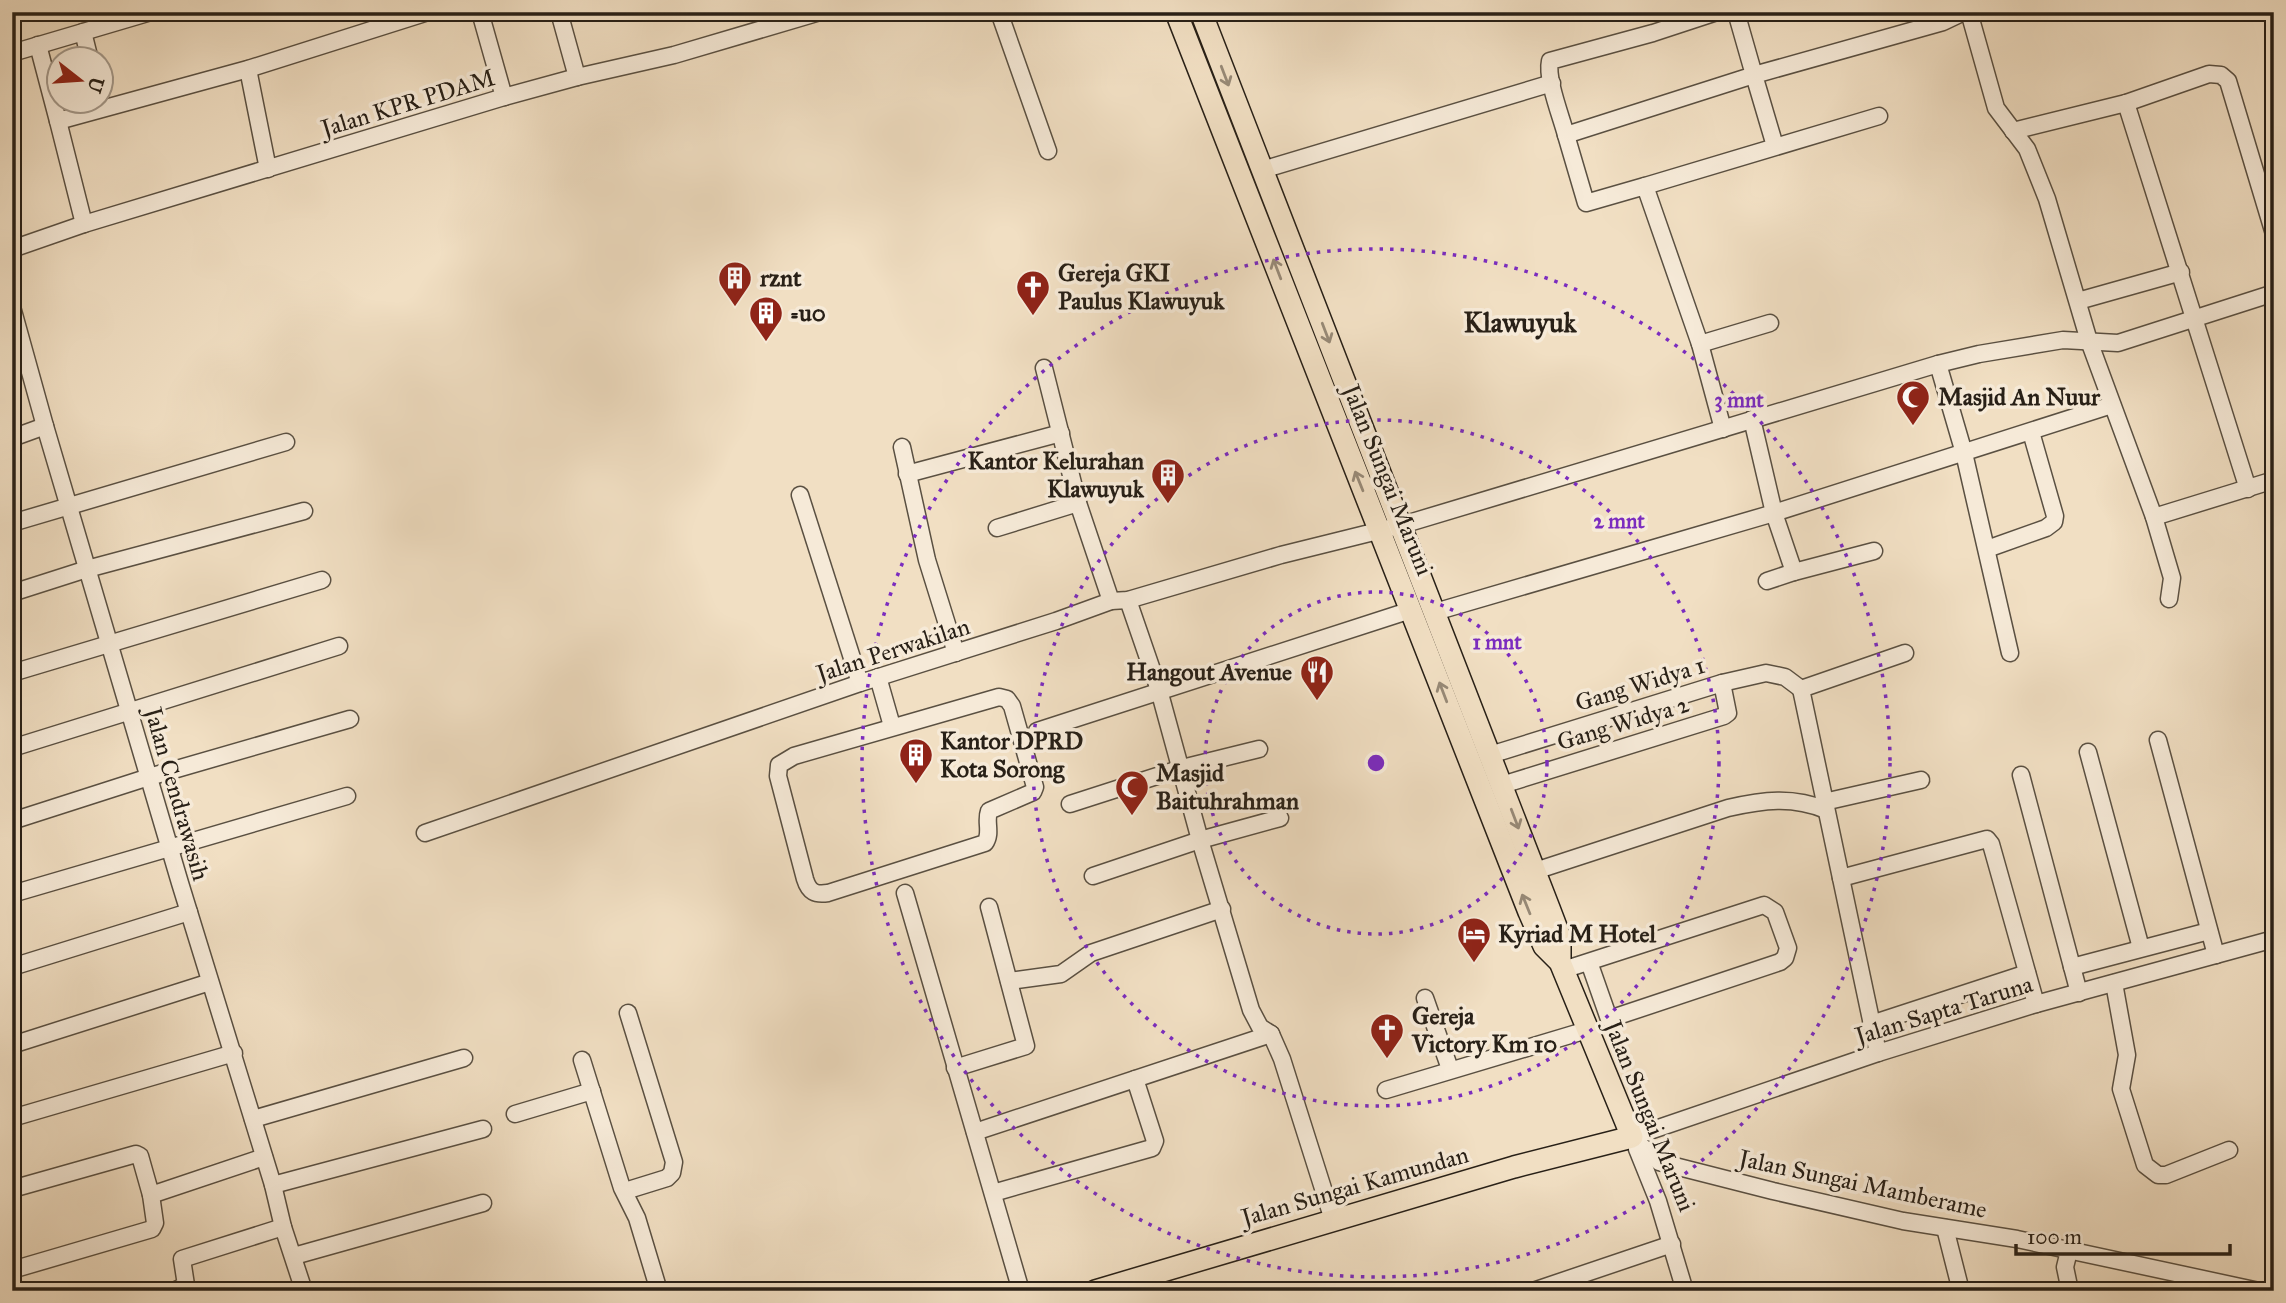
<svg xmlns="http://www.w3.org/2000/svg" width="2286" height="1303" font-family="'IM FELL Great Primer',serif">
  <rect width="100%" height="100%" fill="#f1dfc3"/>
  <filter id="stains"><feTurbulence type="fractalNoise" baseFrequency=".00286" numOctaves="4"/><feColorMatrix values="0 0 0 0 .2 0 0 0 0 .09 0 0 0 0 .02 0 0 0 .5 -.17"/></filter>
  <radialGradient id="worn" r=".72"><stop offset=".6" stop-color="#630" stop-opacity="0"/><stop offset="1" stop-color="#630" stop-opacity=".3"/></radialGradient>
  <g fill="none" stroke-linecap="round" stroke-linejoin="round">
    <g stroke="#5a5042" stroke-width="19">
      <g id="minor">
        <polyline points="480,12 504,97"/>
        <polyline points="559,12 577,77"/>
        <polyline points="999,12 1048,151"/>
        <path d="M1717,12L1653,33L1550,61C1546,79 1561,116 1566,135L1754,75L1736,12"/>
        <polyline points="1969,12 1996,108 2027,149 2047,199 2089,341 2154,517 2172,578 2169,599"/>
        <polyline points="83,32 90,60"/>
        <polyline points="38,45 58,121 248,69 428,12"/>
        <polyline points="12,53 151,12"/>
        <polyline points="248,69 268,169"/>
        <polyline points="2126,103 2248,489"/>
        <polyline points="58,121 84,224"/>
        <polyline points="2013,131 2126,103 2209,74 2221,75 2228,81 2274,234"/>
        <polyline points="1566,135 1586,203 1645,186 1700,344 1723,429"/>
        <polyline points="1775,146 1754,75 1943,22 1964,12"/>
        <polyline points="1262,170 1552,83"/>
        <polyline points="1645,186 1879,116"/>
        <polyline points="12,249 84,224 504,97 577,77 674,55 820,12"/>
        <polyline points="2078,301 2181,272"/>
        <polyline points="12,307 45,426 180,883 273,1185 283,1227 304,1291"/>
        <polyline points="1700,344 1770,323"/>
        <polyline points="1938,364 1964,453 2010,653"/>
        <polyline points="1044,368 1078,503 1111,601"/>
        <polyline points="1752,419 1774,513 1794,572"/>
        <polyline points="12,438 45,426"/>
        <polyline points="902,447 927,560 956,653"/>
        <polyline points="907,474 1061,433"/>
        <polyline points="800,495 860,683"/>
        <polyline points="2154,517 2274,480"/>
        <polyline points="12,523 286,442"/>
        <polyline points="997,528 1078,503"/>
        <polyline points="1987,549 2046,528 2054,522 2055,516 2031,432"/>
        <polyline points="1767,581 1794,572 1874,551"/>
        <polyline points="12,593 87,569 304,511"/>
        <polyline points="1128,600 1159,690 1200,840 1251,1010 1260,1027 1271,1034 1282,1059 1333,1220"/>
        <polyline points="1435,612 1774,513 2112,405"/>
        <polyline points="12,673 322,580"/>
        <polyline points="878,677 892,726"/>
        <path d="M999,697L1007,699L1012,706L1035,787L1033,792L989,811C985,822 992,833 985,843L828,893C815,895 809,892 805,879L778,776L779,765L794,756Z"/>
        <polyline points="1037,731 1411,610"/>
        <polyline points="2158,740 2216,955"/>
        <polyline points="12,748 339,646"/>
        <polyline points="2088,752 2141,948"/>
        <polyline points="1490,755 1722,683 1766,673 1785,677 1801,689"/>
        <polyline points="2021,775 2079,993"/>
        <polyline points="1502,785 1724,716 1728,713 1722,683"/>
        <polyline points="1824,802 1921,780"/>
        <polyline points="1070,804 1182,768 1259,749"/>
        <polyline points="12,821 149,777 350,719"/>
        <polyline points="425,833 860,683 1056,621 1111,601 1128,600 1281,555 1402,525 1938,364 1979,354 2063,340 2118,343 2274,293"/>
        <path d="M1535,871L1728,808C1763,800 1793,796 1826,810"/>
        <polyline points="1093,876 1200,840 1280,818"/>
        <polyline points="1841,878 1987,839 1991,844 2036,1004"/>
        <polyline points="905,893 1021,1291"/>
        <polyline points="12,894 347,796"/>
        <polyline points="12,967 189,912"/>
        <polyline points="2072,967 2209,931"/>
        <polyline points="1563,970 1764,905 1775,912 1788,948 1785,958 1780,962 1609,1019 1589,962"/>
        <polyline points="1009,981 1061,974 1091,953 1222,909"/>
        <polyline points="2114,983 2127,1055 2121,1089 2145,1165 2158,1175 2166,1175 2229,1150"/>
        <polyline points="1425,998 1450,1069"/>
        <polyline points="1871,1024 2027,973"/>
        <polyline points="12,1045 210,982"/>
        <polyline points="1878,1053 1801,689 1905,653"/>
        <polyline points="582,1060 622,1188 637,1218 659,1291"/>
        <polyline points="955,1068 1026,1046 989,907"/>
        <polyline points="1386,1090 1587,1030"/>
        <polyline points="515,1114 592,1091"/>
        <polyline points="12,1118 234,1053"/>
        <polyline points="253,1119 464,1058"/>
        <polyline points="975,1132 1271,1034"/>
        <polyline points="1632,1137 1878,1053 2036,1004 2274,939"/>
        <polyline points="1632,1137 1659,1162 1773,1191 1903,1221 2017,1239 2259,1291"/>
        <polyline points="1637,1149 1658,1201 1685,1291"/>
        <polyline points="273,1185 483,1129"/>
        <polyline points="12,1189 136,1154 140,1156 151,1195 264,1157"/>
        <polyline points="625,1191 667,1178 672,1173 674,1162 628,1013"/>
        <polyline points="993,1193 1152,1148 1155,1141 1135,1079"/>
        <polyline points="1945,1228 1961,1291"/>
        <polyline points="2069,1251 2065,1267 2070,1291"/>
        <polyline points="294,1256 483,1203"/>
        <polyline points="12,1270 152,1229 155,1223 151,1195"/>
        <polyline points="174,1291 186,1285 182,1259 283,1227"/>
        <polyline points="1533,1291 1672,1244"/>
      </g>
    </g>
    <g stroke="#282017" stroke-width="24">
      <g id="major">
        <polyline points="1201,12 1549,908 1560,937 1560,962"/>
        <polyline points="1095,1291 1514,1167 1632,1137 1560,962 1544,946 1529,912 1176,12"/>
      </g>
    </g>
    <use href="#minor" stroke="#f6ead8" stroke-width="16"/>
    <use href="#major" stroke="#f1dfc3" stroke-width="21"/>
  </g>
  <defs><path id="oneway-shaft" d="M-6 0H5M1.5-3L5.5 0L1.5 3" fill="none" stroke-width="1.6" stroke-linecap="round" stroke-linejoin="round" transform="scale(1.75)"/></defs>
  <g stroke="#978976">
    <use href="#oneway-shaft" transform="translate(1225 76) rotate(69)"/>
    <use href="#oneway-shaft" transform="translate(1277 269) rotate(-111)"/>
    <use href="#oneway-shaft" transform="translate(1326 333) rotate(69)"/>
    <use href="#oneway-shaft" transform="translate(1359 481) rotate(-112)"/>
    <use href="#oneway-shaft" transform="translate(1443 692) rotate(-111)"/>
    <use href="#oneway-shaft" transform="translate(1515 819) rotate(69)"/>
    <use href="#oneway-shaft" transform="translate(1526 904) rotate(-112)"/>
  </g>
  <g fill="none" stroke="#7b2cbf" stroke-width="3.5" stroke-dasharray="3.5 7">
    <circle cx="1376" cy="763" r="171"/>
    <circle cx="1376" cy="763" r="343"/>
    <circle cx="1376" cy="763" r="514"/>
  </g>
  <defs>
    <g id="building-pin" transform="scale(1.75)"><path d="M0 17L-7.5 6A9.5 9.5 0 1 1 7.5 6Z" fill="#8f2418" stroke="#f6ead8"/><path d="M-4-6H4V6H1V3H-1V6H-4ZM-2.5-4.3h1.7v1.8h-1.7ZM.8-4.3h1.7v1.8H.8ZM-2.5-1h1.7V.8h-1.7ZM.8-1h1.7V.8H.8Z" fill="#fff"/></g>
    <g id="church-pin" transform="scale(1.75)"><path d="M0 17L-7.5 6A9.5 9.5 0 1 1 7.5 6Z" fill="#8f2418" stroke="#f6ead8"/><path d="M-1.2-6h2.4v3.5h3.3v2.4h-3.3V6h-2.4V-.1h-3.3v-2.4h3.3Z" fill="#fff"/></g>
    <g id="mosque-pin" transform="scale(1.75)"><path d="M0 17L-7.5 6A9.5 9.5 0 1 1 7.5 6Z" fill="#8f2418" stroke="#f6ead8"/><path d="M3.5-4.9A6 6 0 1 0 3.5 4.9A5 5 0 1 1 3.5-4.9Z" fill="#fff"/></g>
    <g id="restaurant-pin" transform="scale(1.75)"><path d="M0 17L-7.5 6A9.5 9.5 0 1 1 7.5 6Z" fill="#8f2418" stroke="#f6ead8"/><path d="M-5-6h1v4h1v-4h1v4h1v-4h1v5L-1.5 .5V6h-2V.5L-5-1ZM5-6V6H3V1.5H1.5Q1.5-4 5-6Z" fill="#fff"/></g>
    <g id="hotel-pin" transform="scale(1.75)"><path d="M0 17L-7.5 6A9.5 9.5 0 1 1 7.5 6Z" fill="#8f2418" stroke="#f6ead8"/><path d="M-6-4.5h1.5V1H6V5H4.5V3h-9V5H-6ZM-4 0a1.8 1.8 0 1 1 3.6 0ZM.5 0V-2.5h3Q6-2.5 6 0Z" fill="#fff"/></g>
  </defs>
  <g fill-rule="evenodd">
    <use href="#building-pin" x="735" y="278"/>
    <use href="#church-pin" x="1033" y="287"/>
    <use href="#building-pin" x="766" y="313"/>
    <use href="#mosque-pin" x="1913" y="397"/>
    <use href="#building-pin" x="1168" y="475"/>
    <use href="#restaurant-pin" x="1317" y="672"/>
    <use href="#building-pin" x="916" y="755"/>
    <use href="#mosque-pin" x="1132" y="787"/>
    <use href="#hotel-pin" x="1474" y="934"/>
    <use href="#church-pin" x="1387" y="1030"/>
  </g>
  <g text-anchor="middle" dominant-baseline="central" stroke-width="7" stroke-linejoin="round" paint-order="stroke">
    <g font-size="24" fill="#282017" stroke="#f6ead8">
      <text transform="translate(408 103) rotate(-17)">Jalan KPR PDAM</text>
      <text transform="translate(1388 480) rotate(68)">Jalan Sungai Maruni</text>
      <text transform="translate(893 650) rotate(-18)">Jalan Perwakilan</text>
      <text transform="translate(1640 684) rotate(-17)">Gang Widya 1</text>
      <text transform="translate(1623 723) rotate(-17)">Gang Widya 2</text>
      <text transform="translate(177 794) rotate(74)">Jalan Cendrawasih</text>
      <text transform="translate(1944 1010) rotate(-17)">Jalan Sapta Taruna</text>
      <text transform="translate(1650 1116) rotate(68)">Jalan Sungai Maruni</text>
      <text transform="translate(1863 1184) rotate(12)">Jalan Sungai Mamberame</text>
      <text transform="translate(1355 1186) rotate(-16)">Jalan Sungai Kamundan</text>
    </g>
    <g font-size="24" font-weight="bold" fill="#282017" stroke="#f6ead8" text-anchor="start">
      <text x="1058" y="273">Gereja GKI<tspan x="1058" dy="28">Paulus Klawuyuk</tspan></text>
      <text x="760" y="278">rznt</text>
      <text x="790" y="313">=u0</text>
      <text x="1938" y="397">Masjid An Nuur</text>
      <text x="1144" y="461" text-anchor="end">Kantor Kelurahan<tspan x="1144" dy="28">Klawuyuk</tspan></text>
      <text x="1292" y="672" text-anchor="end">Hangout Avenue</text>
      <text x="940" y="741">Kantor DPRD<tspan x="940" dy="28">Kota Sorong</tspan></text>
      <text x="1156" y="773">Masjid<tspan x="1156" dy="28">Baituhrahman</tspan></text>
      <text x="1498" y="934">Kyriad M Hotel</text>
      <text x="1412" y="1016">Gereja<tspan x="1412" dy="28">Victory Km 10</tspan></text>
    </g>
    <g font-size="28" font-weight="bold" fill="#282017" stroke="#f6ead8">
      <text x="1520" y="322">Klawuyuk</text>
    </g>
  </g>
  <circle cx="1376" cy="763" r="10" fill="#7b2cbf" stroke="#f6ead8" stroke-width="3.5"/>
  <g font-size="21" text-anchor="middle" font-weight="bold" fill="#7b2cbf" stroke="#f6ead8" stroke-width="7" stroke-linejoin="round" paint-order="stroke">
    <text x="1739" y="407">3 mnt</text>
    <text x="1619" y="528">2 mnt</text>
    <text x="1497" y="649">1 mnt</text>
  </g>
  <rect width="2286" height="1303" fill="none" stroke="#f1dfc3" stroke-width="42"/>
  <rect x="14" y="14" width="2258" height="1275" fill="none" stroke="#282017" stroke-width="3.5"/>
  <rect x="21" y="21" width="2244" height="1261" fill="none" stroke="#282017" stroke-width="2"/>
  <g transform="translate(80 80) rotate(107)"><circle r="33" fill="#f6ead8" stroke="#a4998b" stroke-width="2"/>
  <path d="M0-5L12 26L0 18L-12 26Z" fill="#8f2418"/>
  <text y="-10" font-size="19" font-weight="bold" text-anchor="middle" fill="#282017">U</text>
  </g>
  <path d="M2016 1244v10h214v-10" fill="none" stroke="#282017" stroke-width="3.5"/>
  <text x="2027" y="1244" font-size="21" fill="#282017" stroke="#f6ead8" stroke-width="5" paint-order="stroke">100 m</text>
  <rect width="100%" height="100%" filter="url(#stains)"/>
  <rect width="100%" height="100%" fill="url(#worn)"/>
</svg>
